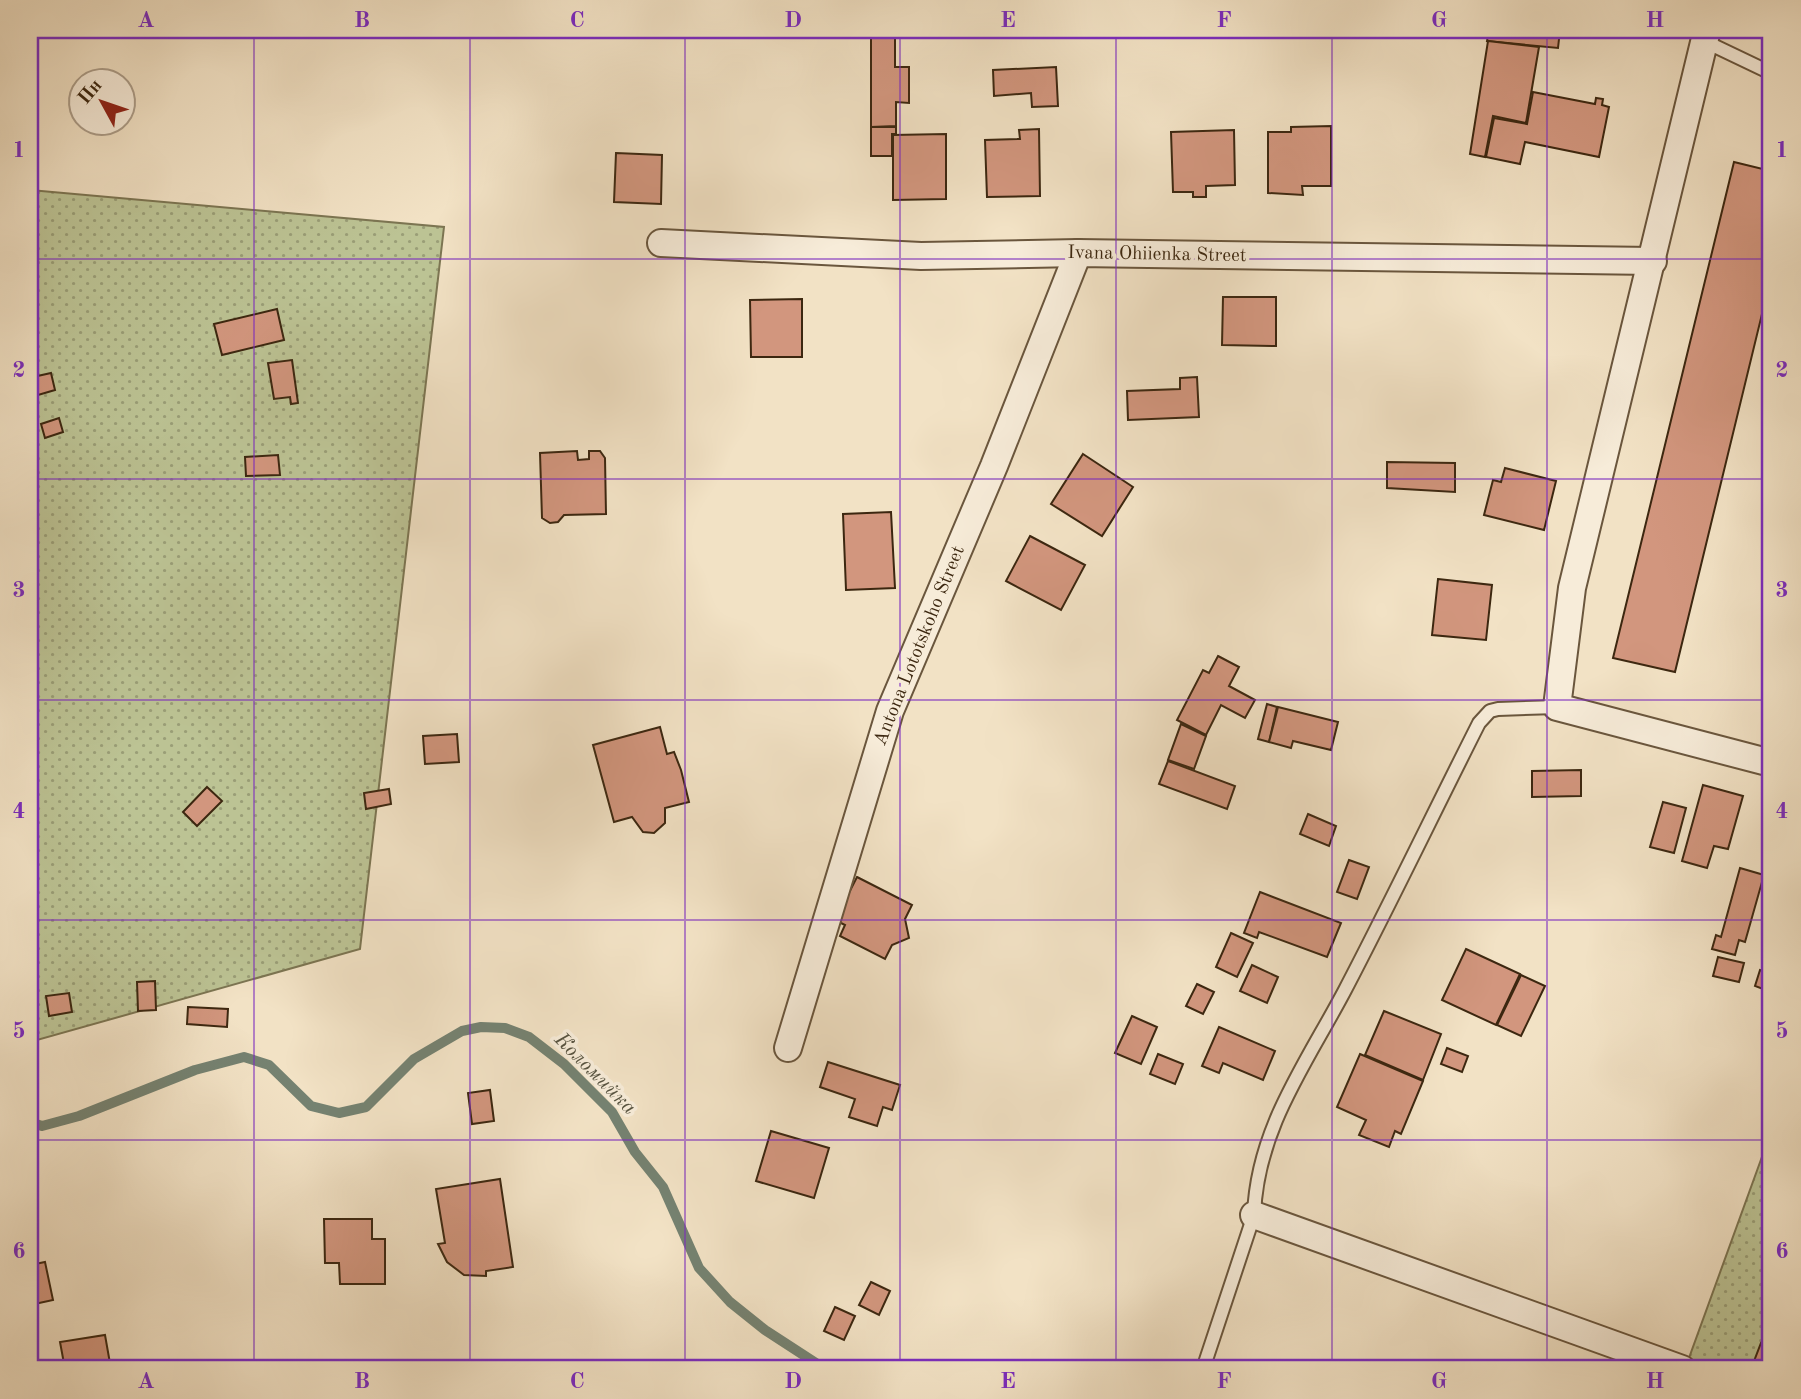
<svg xmlns="http://www.w3.org/2000/svg" width="1801" height="1399" font-family="'Old Standard TT',serif">
  <defs>
    <pattern id="grass-dots" width="8" height="8" patternUnits="userSpaceOnUse" patternTransform="scale(1.75)"><rect width="8" height="8" fill="#bcc394"/><path d="M2 2h.1M6 6h.1" fill="none" stroke="#9a9e77" stroke-width="1.8" stroke-linecap="round"/></pattern>
  </defs>
  <rect width="100%" height="100%" fill="#f2e2c5"/>
  <filter id="stains"><feTurbulence type="fractalNoise" baseFrequency=".00286" numOctaves="4"/><feColorMatrix values="0 0 0 0 .2 0 0 0 0 .09 0 0 0 0 .02 0 0 0 .5 -.17"/></filter>
  <radialGradient id="worn" r=".72"><stop offset=".6" stop-color="#630" stop-opacity="0"/><stop offset="1" stop-color="#630" stop-opacity=".3"/></radialGradient>
  <g fill="url(#grass-dots)" stroke="#7c7552" stroke-width="2">
    <polygon points="30,190 444,227 360,949 30,1042"/>
    <polygon points="1771,1132 1771,1369 1685,1369"/>
  </g>
  <g fill="none" stroke-linecap="round" stroke-linejoin="round">
    <polyline stroke="#758271" stroke-width="10" points="30,1122 42,1126 79,1116 195,1070 244,1057 269,1065 311,1106 339,1113 366,1107 414,1059 462,1031 481,1027 505,1028 529,1037 564,1064 612,1112 635,1152 663,1187 699,1268 730,1302 765,1330 825,1369"/>
  </g>
  <g fill="#d2967e" stroke="#3c2710" stroke-width="2">
    <polygon points="887,30 895,30 895,67 909,67 909,103 896,102 896,126 871,127 871,35 887,35"/>
    <polygon points="1489,30 1560,30 1558,48 1487,41"/>
    <polygon points="1488,41 1539,47 1526,123 1493,116 1485,157 1470,154"/>
    <polygon points="1056,67 1058,106 1032,107 1031,93 994,96 993,70"/>
    <polygon points="1533,92 1595,104 1596,98 1603,99 1602,105 1609,107 1599,157 1525,142 1520,164 1486,157 1494,118 1527,124"/>
    <polygon points="1331,126 1331,186 1302,186 1303,195 1268,193 1268,132 1291,132 1291,127"/>
    <polygon points="871,127 896,127 896,134 892,134 892,156 871,156"/>
    <polygon points="1039,129 1040,196 987,197 985,140 1020,139 1019,130"/>
    <polygon points="1234,130 1235,185 1206,186 1206,197 1193,197 1193,192 1173,192 1171,132"/>
    <polygon points="946,134 946,199 893,200 893,135"/>
    <polygon points="616,153 662,155 661,204 614,202"/>
    <polygon points="1734,162 1771,171 1771,277 1675,672 1613,658"/>
    <polygon points="1223,297 1276,297 1276,346 1222,345"/>
    <polygon points="802,299 802,357 751,357 750,300"/>
    <polygon points="277,309 284,340 222,355 214,324"/>
    <polygon points="292,360 298,403 291,404 290,397 274,399 268,363"/>
    <polygon points="51,373 55,390 38,395 33,377"/>
    <polygon points="1197,377 1199,417 1128,420 1127,391 1180,389 1180,378"/>
    <polygon points="59,418 63,432 45,438 41,424"/>
    <polygon points="577,451 578,460 589,459 589,451 600,451 605,458 606,514 564,515 558,522 550,523 542,518 540,453"/>
    <polygon points="1083,454 1133,487 1102,536 1051,504"/>
    <polygon points="278,455 280,475 246,476 245,457"/>
    <polygon points="1387,462 1455,463 1455,492 1387,488"/>
    <polygon points="1505,468 1556,481 1544,530 1484,515 1493,480 1501,482"/>
    <polygon points="891,512 895,588 846,590 843,514"/>
    <polygon points="1030,536 1085,565 1061,610 1006,581"/>
    <polygon points="1438,579 1492,585 1486,640 1432,635"/>
    <polygon points="1218,656 1239,667 1229,686 1255,700 1245,718 1221,705 1206,735 1177,720 1203,670 1209,673"/>
    <polygon points="1267,704 1277,707 1269,742 1258,739"/>
    <polygon points="1278,707 1338,722 1331,750 1293,741 1291,748 1269,742"/>
    <polygon points="1181,724 1206,736 1194,769 1168,760"/>
    <polygon points="660,727 667,754 674,752 681,770 689,802 665,808 665,823 654,833 643,832 632,817 614,822 593,745"/>
    <polygon points="457,734 459,762 425,764 423,736"/>
    <polygon points="1168,761 1235,786 1227,809 1159,784"/>
    <polygon points="1581,770 1581,796 1532,797 1532,771"/>
    <polygon points="1703,785 1743,796 1728,849 1714,846 1707,868 1682,861"/>
    <polygon points="207,787 222,801 197,826 183,812"/>
    <polygon points="389,789 391,804 366,809 364,793"/>
    <polygon points="1663,802 1686,808 1674,853 1650,847"/>
    <polygon points="1308,814 1336,826 1329,846 1300,834"/>
    <polygon points="1349,860 1369,867 1357,899 1337,892"/>
    <polygon points="1740,868 1764,875 1745,942 1739,940 1735,955 1712,949 1716,935 1721,937"/>
    <polygon points="857,877 912,905 905,919 909,938 892,945 885,959 840,936 845,925 835,920"/>
    <polygon points="1260,892 1341,923 1327,957 1259,932 1257,938 1244,933"/>
    <polygon points="1231,933 1253,943 1237,977 1216,967"/>
    <polygon points="1466,949 1520,974 1496,1025 1442,1000"/>
    <polygon points="1718,957 1744,963 1739,982 1713,976"/>
    <polygon points="1252,965 1278,977 1267,1003 1240,991"/>
    <polygon points="1760,970 1771,974 1771,992 1755,986"/>
    <polygon points="1521,975 1545,986 1521,1036 1497,1025"/>
    <polygon points="155,981 156,1010 138,1011 137,982"/>
    <polygon points="1197,984 1214,992 1203,1014 1186,1006"/>
    <polygon points="69,993 72,1012 49,1016 46,996"/>
    <polygon points="188,1007 228,1009 227,1027 187,1024"/>
    <polygon points="1384,1011 1441,1034 1423,1080 1365,1055"/>
    <polygon points="1132,1016 1157,1027 1141,1064 1115,1053"/>
    <polygon points="1219,1027 1275,1051 1263,1080 1223,1063 1219,1073 1202,1066"/>
    <polygon points="1447,1048 1468,1056 1462,1072 1441,1064"/>
    <polygon points="1158,1054 1183,1064 1175,1084 1150,1074"/>
    <polygon points="1360,1054 1423,1081 1401,1134 1395,1131 1389,1147 1359,1135 1366,1120 1337,1107"/>
    <polygon points="828,1062 900,1085 892,1110 883,1107 877,1126 849,1117 855,1099 820,1087"/>
    <polygon points="490,1090 494,1121 472,1124 468,1093"/>
    <polygon points="771,1131 829,1148 814,1198 756,1181"/>
    <polygon points="500,1179 513,1267 486,1271 486,1276 464,1275 447,1262 438,1244 445,1243 436,1189"/>
    <polygon points="324,1219 372,1219 372,1239 385,1239 385,1284 340,1284 339,1263 325,1263"/>
    <polygon points="45,1262 53,1300 30,1305 30,1265"/>
    <polygon points="871,1282 890,1291 879,1315 859,1305"/>
    <polygon points="835,1307 855,1316 844,1340 824,1331"/>
    <polygon points="105,1335 111,1369 65,1369 60,1342"/>
    <polygon points="1761,1343 1771,1348 1771,1369 1751,1369"/>
  </g>
  <g fill="none" stroke-linecap="round" stroke-linejoin="round">
    <g stroke="#6a563d" stroke-width="16">
      <g id="service">
        <polyline points="1704,41 1771,73"/>
        <path d="M1203,1369L1254,1215C1257,1129 1306,1064 1345,990C1391,902 1434,812 1479,723L1490,711L1498,709L1557,707"/>
      </g>
    </g>
    <g stroke="#6a563d" stroke-width="30">
      <g id="minor">
        <polyline points="1707,30 1572,588 1557,707 1771,763"/>
        <polyline points="661,243 921,256 1078,253 1653,261"/>
        <polyline points="788,1048 890,711 994,466 1078,253"/>
        <polyline points="1254,1215 1682,1369"/>
      </g>
    </g>
    <use href="#service" stroke="#f7ecd9" stroke-width="12"/>
    <use href="#minor" stroke="#f7ecd9" stroke-width="26"/>
  </g>
  <path fill="none" stroke="#7b2cbf" stroke-width="2" stroke-opacity="0.55" d="M254,30V1369M470,30V1369M685,30V1369M900,30V1369M1116,30V1369M1332,30V1369M1547,30V1369M30,259H1771M30,479H1771M30,700H1771M30,920H1771M30,1140H1771"/>
  <g text-anchor="middle" dominant-baseline="central" stroke-width="7" stroke-linejoin="round" paint-order="stroke">
    <g font-size="19" fill="#3c2710" stroke="#f7ecd9">
      <text transform="translate(1157 255) rotate(1)">Ivana Ohiienka Street</text>
      <text transform="translate(920 646) rotate(-68)">Antona Lototskoho Street</text>
    </g>
    <g font-size="21" font-style="italic" fill="#585441" stroke="#f7ecd9">
      <text transform="translate(595 1074) rotate(45)">Коломийка</text>
    </g>
  </g>
  <rect width="1801" height="1399" fill="none" stroke="#f2e2c5" stroke-width="77"/>
  <g transform="translate(102 102) rotate(310)"><circle r="33" fill="#f7ecd9" stroke="#ac9d89" stroke-width="2"/>
  <path d="M0-5L12 26L0 18L-12 26Z" fill="#8f2418"/>
  <text y="-10" font-size="19" font-weight="bold" text-anchor="middle" fill="#3c2710">Пн</text>
  </g>
  <rect x="38" y="38" width="1724" height="1322" fill="none" stroke="#7b2cbf" stroke-width="2.5"/>
  <g font-size="23" text-anchor="middle" font-weight="bold" fill="#7b2cbf">
    <text x="146" y="27">A</text>
    <text x="362" y="27">B</text>
    <text x="577" y="27">C</text>
    <text x="793" y="27">D</text>
    <text x="1008" y="27">E</text>
    <text x="1224" y="27">F</text>
    <text x="1439" y="27">G</text>
    <text x="1655" y="27">H</text>
    <text x="19" y="157">1</text>
    <text x="1782" y="157">1</text>
    <text x="19" y="377">2</text>
    <text x="1782" y="377">2</text>
    <text x="19" y="597">3</text>
    <text x="1782" y="597">3</text>
    <text x="19" y="818">4</text>
    <text x="1782" y="818">4</text>
    <text x="19" y="1038">5</text>
    <text x="1782" y="1038">5</text>
    <text x="19" y="1258">6</text>
    <text x="1782" y="1258">6</text>
    <text x="146" y="1388">A</text>
    <text x="362" y="1388">B</text>
    <text x="577" y="1388">C</text>
    <text x="793" y="1388">D</text>
    <text x="1008" y="1388">E</text>
    <text x="1224" y="1388">F</text>
    <text x="1439" y="1388">G</text>
    <text x="1655" y="1388">H</text>
  </g>
  <rect width="100%" height="100%" filter="url(#stains)"/>
  <rect width="100%" height="100%" fill="url(#worn)"/>
</svg>
